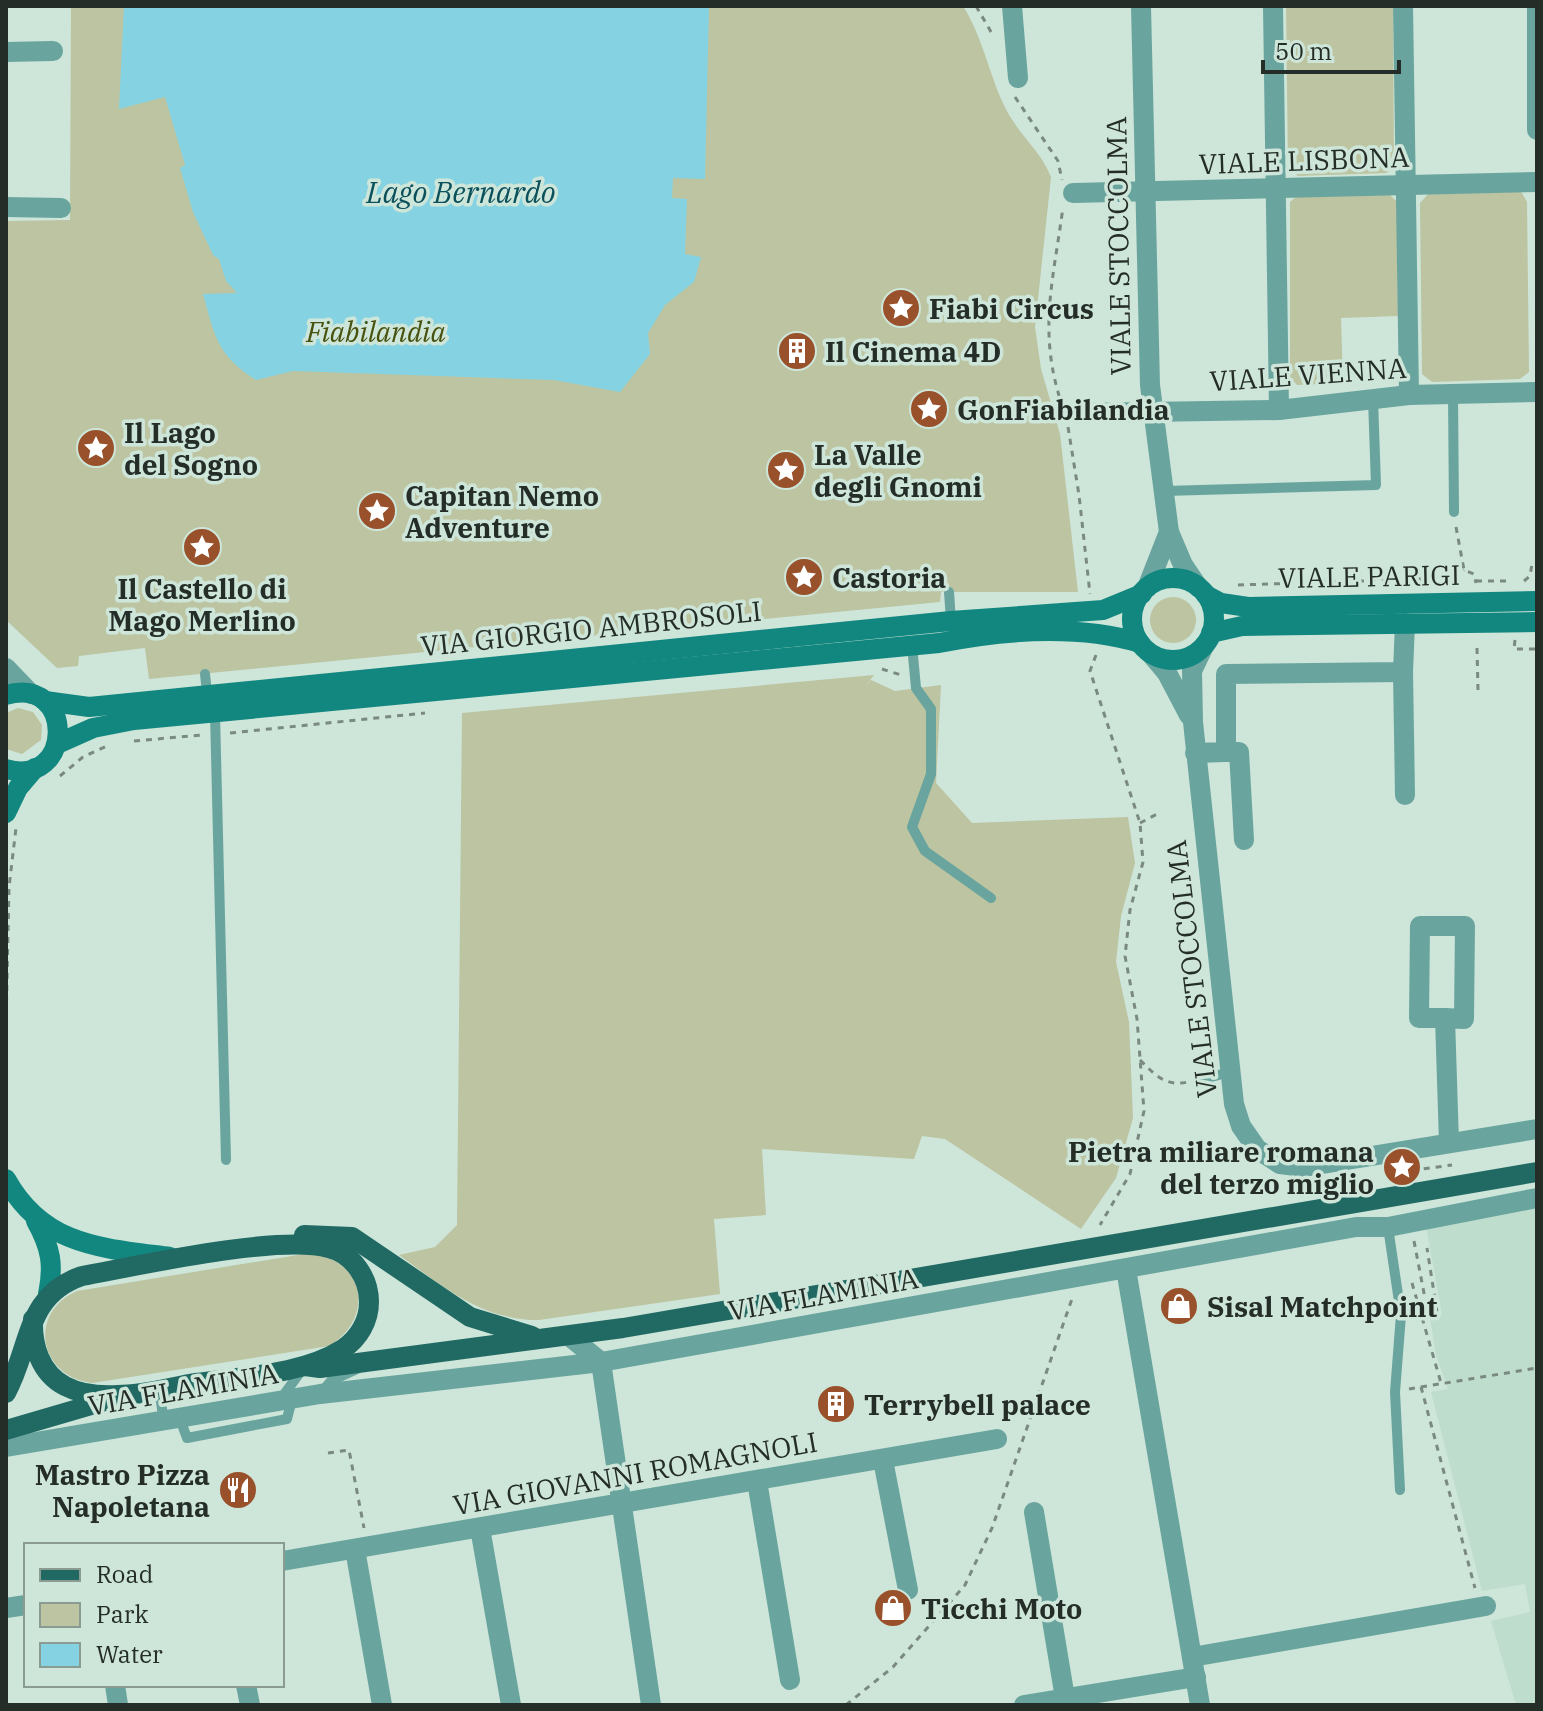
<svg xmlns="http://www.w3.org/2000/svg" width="1543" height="1711" font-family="'IBM Plex Serif',serif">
  <rect width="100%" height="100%" fill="#cee5d9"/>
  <polygon fill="#beddcd" points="1537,1207 1537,1705 1516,1705 1491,1621 1530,1612 1525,1584 1482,1591 1431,1392 1448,1389 1436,1355 1430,1318 1442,1315 1426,1226"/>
  <g fill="#bcc4a1">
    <path d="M71,6H963C986,42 991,88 1013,121C1026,141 1042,154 1051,177L1035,327L1041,369L1060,434L1078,592H941L940,602L149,679L145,648L79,656L78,666L57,668L6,620V221L70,220Z"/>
    <polygon points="1286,6 1393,6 1394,166 1386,173 1298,176 1288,169"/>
    <polygon points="1520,190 1527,202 1529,372 1520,379 1432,382 1422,374 1420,203 1431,191"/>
    <polygon points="1300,193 1388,193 1397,202 1398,316 1341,318 1343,383 1297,385 1290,377 1290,202"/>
    <circle cx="1173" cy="620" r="23"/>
    <path d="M874,675L865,687L871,680L895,691L941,685L936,783L972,823L1128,817L1135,863L1121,916L1116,962L1129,1022L1133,1118L1116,1178L1081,1229L945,1139L922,1136L914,1159L762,1149L766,1215L714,1219L720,1294L539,1320C481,1320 444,1287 399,1255L435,1247L457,1225L462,713Z"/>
    <polygon points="18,708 33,712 42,725 41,740 22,754 6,749 6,713"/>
    <path d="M304,1254C363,1253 378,1316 329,1346L92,1383C39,1377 27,1313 77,1291Z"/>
  </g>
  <path fill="#85d3e2" d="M124,6H709L705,179L673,178L672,198L687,199L685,254L701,257L694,282L665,305L648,333L650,354L620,392L554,380L293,371L256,380C217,355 215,337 203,294L237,293L226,281L219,259L213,255L193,212L180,168L185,165L165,97L119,109Z"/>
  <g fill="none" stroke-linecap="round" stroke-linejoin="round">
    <g stroke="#7a8a82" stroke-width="3" stroke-dasharray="6 6" stroke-linecap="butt">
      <polyline points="976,6 994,37"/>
      <polyline points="1015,97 1058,161 1062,180"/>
      <path d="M1063,408C1037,333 1053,283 1063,207"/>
      <polyline points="1068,427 1079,495 1090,594"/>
      <polyline points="1456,527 1464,570 1474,574 1476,583"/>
      <polyline points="1476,581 1508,581"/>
      <polyline points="1524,581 1530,576 1532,564 1537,564"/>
      <polyline points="1238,585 1452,578 1464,570"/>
      <polyline points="1515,640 1514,649 1537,649"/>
      <polyline points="1477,648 1478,690"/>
      <polyline points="1096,655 1090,671 1140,823 1143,862 1130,910 1125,956 1137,1019 1144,1111 1130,1174 1100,1225"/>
      <polyline points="882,669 901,675"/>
      <polyline points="230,733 425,713"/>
      <polyline points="134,741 202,735"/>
      <polyline points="60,776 83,757 107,746"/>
      <polyline points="1140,823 1159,813"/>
      <polyline points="6,1027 9,887 16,828"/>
      <path d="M1140,1060C1155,1075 1166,1087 1188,1082"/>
      <polyline points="1416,1173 1415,1170 1452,1165"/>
      <polyline points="1414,1241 1428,1314 1437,1312 1427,1248"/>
      <polyline points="1412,1283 1441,1383"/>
      <polyline points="1421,1387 1537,1368"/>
      <polyline points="1409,1389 1421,1387 1475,1588"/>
      <polyline points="328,1453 349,1450 364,1528"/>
      <polyline points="846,1705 893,1667 965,1585 992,1528 1073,1296"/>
    </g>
    <g stroke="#69a59e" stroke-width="10">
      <polyline points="1453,394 1454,512"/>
      <polyline points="1164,491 1376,485 1373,399"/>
      <polyline points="949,592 951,621"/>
      <polyline points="912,645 916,688 931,709 931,774 912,827 925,851 991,898"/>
      <polyline points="205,674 207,693"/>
      <polyline points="215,714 226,1160"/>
      <polyline points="1201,1080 1229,1072"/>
      <polyline points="1388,1227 1401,1315 1395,1392 1400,1490"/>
      <polyline points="159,1389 164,1422"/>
      <polyline points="321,1393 331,1381 357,1369"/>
      <polyline points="280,1400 304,1367"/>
      <polyline points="180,1419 187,1438 287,1419 292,1399"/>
    </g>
    <g stroke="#69a59e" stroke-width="20">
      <polyline points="1012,6 1018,78"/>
      <polyline points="1141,6 1150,385 1169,532 1183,565 1198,587"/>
      <polyline points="1273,6 1279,410"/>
      <polyline points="1403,6 1409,395"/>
      <polyline points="1537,6 1537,130"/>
      <polyline points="6,52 53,51"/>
      <polyline points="1073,193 1537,182"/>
      <polyline points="6,207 61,208"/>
      <polyline points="1082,413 1279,410 1409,395 1537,392"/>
      <polyline points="1147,588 1169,532"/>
      <polyline points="1204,646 1192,671 1193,722 1234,1104 1241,1126 1257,1149 1280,1164 1304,1167 1537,1129"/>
      <polyline points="1151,654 1167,673 1189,715"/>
      <polyline points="6,668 31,694"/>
      <polyline points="1403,672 1405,795"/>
      <polyline points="1226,752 1239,752 1244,840"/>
      <polyline points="1195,753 1226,752 1226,674 1403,672 1405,623"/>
      <polyline points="1445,1018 1464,1019 1465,926 1420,926 1419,1018 1445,1018 1449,1143"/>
      <polyline points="1126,1269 1200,1705"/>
      <polyline points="569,1336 601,1362 651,1705"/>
      <polyline points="6,1447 320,1394 601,1362 1356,1227 1388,1227 1537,1198"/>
      <polyline points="883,1460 908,1590"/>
      <polyline points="757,1481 790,1680"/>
      <polyline points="1034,1512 1065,1698"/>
      <polyline points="480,1528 511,1705"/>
      <polyline points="355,1549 382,1705"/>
      <polyline points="282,1561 997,1439"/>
      <polyline points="6,1608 26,1605"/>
      <polyline points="1192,1657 1486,1606"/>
      <polyline points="115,1685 118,1705"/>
      <polyline points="246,1685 250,1705"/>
      <polyline points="1024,1705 1196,1677"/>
    </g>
    <g stroke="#12877f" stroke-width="20">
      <circle cx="1173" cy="619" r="41"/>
      <polyline points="1206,595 1221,603 1248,607 1537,601"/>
      <polyline points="1211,633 1242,626 1537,622"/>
      <path d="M6,695C76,675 74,789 6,769"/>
      <polyline points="45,701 89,707 951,621 1103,610 1142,594"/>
      <path d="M57,744L93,728L134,720L939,643C1005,630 1076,624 1140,643"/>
      <polyline points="6,813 18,788 35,768"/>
      <path d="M6,1179C43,1246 101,1248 170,1257"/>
      <path d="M36,1221C51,1248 54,1265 48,1294"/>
    </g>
    <g stroke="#216a64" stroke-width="20">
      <polyline points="304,1235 352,1237 470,1317 532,1336"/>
      <polyline points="305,1366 320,1368 623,1328 1537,1172"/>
      <path d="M6,1393C31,1347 25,1295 82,1276C137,1266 279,1234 329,1248C353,1254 369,1278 369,1302C369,1321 359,1338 343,1349C302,1375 244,1376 196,1383C171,1387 144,1395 118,1395C101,1396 80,1394 65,1386C40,1373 32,1345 33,1319"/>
      <polyline points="6,1430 112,1399"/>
    </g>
  </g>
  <defs>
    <g id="sight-disc" transform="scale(2)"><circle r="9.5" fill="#98512a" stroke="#cee5d9"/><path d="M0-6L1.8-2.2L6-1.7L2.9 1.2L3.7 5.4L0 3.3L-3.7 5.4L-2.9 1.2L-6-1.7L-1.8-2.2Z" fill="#fff"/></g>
    <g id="building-disc" transform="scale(2)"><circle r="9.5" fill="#98512a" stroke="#cee5d9"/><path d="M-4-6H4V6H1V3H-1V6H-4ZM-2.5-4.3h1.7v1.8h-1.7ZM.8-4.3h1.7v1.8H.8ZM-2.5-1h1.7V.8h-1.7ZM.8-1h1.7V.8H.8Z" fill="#fff"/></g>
    <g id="shop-disc" transform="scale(2)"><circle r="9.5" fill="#98512a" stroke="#cee5d9"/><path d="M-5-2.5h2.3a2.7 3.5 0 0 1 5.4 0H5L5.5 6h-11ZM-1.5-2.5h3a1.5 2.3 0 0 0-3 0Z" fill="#fff"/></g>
    <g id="restaurant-disc" transform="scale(2)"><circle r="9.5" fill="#98512a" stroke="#cee5d9"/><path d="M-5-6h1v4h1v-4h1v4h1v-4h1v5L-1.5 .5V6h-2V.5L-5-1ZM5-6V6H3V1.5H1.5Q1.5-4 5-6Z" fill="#fff"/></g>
  </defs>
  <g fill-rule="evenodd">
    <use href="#sight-disc" x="901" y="308"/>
    <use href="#building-disc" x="797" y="351"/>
    <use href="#sight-disc" x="929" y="409"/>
    <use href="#sight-disc" x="96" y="448"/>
    <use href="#sight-disc" x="786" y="470"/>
    <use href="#sight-disc" x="377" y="511"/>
    <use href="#sight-disc" x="202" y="547"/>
    <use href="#sight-disc" x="804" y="577"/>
    <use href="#sight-disc" x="1402" y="1167"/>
    <use href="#shop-disc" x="1179" y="1306"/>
    <use href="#building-disc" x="836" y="1404"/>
    <use href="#restaurant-disc" x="238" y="1490"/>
    <use href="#shop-disc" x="893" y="1608"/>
  </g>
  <g text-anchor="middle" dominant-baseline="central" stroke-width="7" stroke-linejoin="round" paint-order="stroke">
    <g font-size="28" fill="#242d28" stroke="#cee5d9">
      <text transform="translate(1304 160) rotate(-2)">VIALE LISBONA</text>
      <text transform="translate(1118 246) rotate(-91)">VIALE STOCCOLMA</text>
      <text transform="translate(1308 374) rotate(-4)">VIALE VIENNA</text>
      <text transform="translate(1369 576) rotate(-1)">VIALE PARIGI</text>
      <text transform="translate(591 628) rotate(-6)">VIA GIORGIO AMBROSOLI</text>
      <text transform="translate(1191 969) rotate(-97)">VIALE STOCCOLMA</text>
      <text transform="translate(823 1294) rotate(-10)">VIA FLAMINIA</text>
      <text transform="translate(183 1389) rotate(-10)">VIA FLAMINIA</text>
      <text transform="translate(635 1473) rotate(-10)">VIA GIOVANNI ROMAGNOLI</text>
    </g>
    <g font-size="28" font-weight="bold" fill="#242d28" stroke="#cee5d9" text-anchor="start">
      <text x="929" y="308">Fiabi Circus</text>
      <text x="825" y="351">Il Cinema 4D</text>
      <text x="957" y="409">GonFiabilandia</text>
      <text x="124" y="432">Il Lago<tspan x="124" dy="32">del Sogno</tspan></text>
      <text x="814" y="454">La Valle<tspan x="814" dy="32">degli Gnomi</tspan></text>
      <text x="405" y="495">Capitan Nemo<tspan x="405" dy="32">Adventure</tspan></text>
      <text x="832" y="577">Castoria</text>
      <text x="202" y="588" text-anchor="middle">Il Castello di<tspan x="202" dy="32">Mago Merlino</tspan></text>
      <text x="1374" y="1151" text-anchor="end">Pietra miliare romana<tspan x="1374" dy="32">del terzo miglio</tspan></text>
      <text x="1207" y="1306">Sisal Matchpoint</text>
      <text x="864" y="1404">Terrybell palace</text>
      <text x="210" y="1474" text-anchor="end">Mastro Pizza<tspan x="210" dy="32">Napoletana</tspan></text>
      <text x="921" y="1608">Ticchi Moto</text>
    </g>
    <g font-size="28" font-style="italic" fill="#48520f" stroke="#cee5d9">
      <text x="376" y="331">Fiabilandia</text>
    </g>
    <g font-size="30" font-style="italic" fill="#0b515c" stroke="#cee5d9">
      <text x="461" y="191">Lago Bernardo</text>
    </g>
  </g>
  <rect width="1543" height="1711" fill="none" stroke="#242d28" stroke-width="16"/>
  <rect x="24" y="1543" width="260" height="144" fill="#cee5d9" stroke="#8a9b92" stroke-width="2"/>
  <rect x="40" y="1569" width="40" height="12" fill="#216a64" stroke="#8a9b92" stroke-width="2"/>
  <text x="96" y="1583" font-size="24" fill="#242d28">Road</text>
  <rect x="40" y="1603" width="40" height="24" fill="#bcc4a1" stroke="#8a9b92" stroke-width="2"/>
  <text x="96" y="1623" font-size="24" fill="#242d28">Park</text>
  <rect x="40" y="1643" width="40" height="24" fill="#85d3e2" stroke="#8a9b92" stroke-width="2"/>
  <text x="96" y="1663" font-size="24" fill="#242d28">Water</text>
  <path d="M1263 60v12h136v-12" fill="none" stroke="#242d28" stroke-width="4"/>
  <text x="1275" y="60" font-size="24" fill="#242d28" stroke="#cee5d9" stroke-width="6" paint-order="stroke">50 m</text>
</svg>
